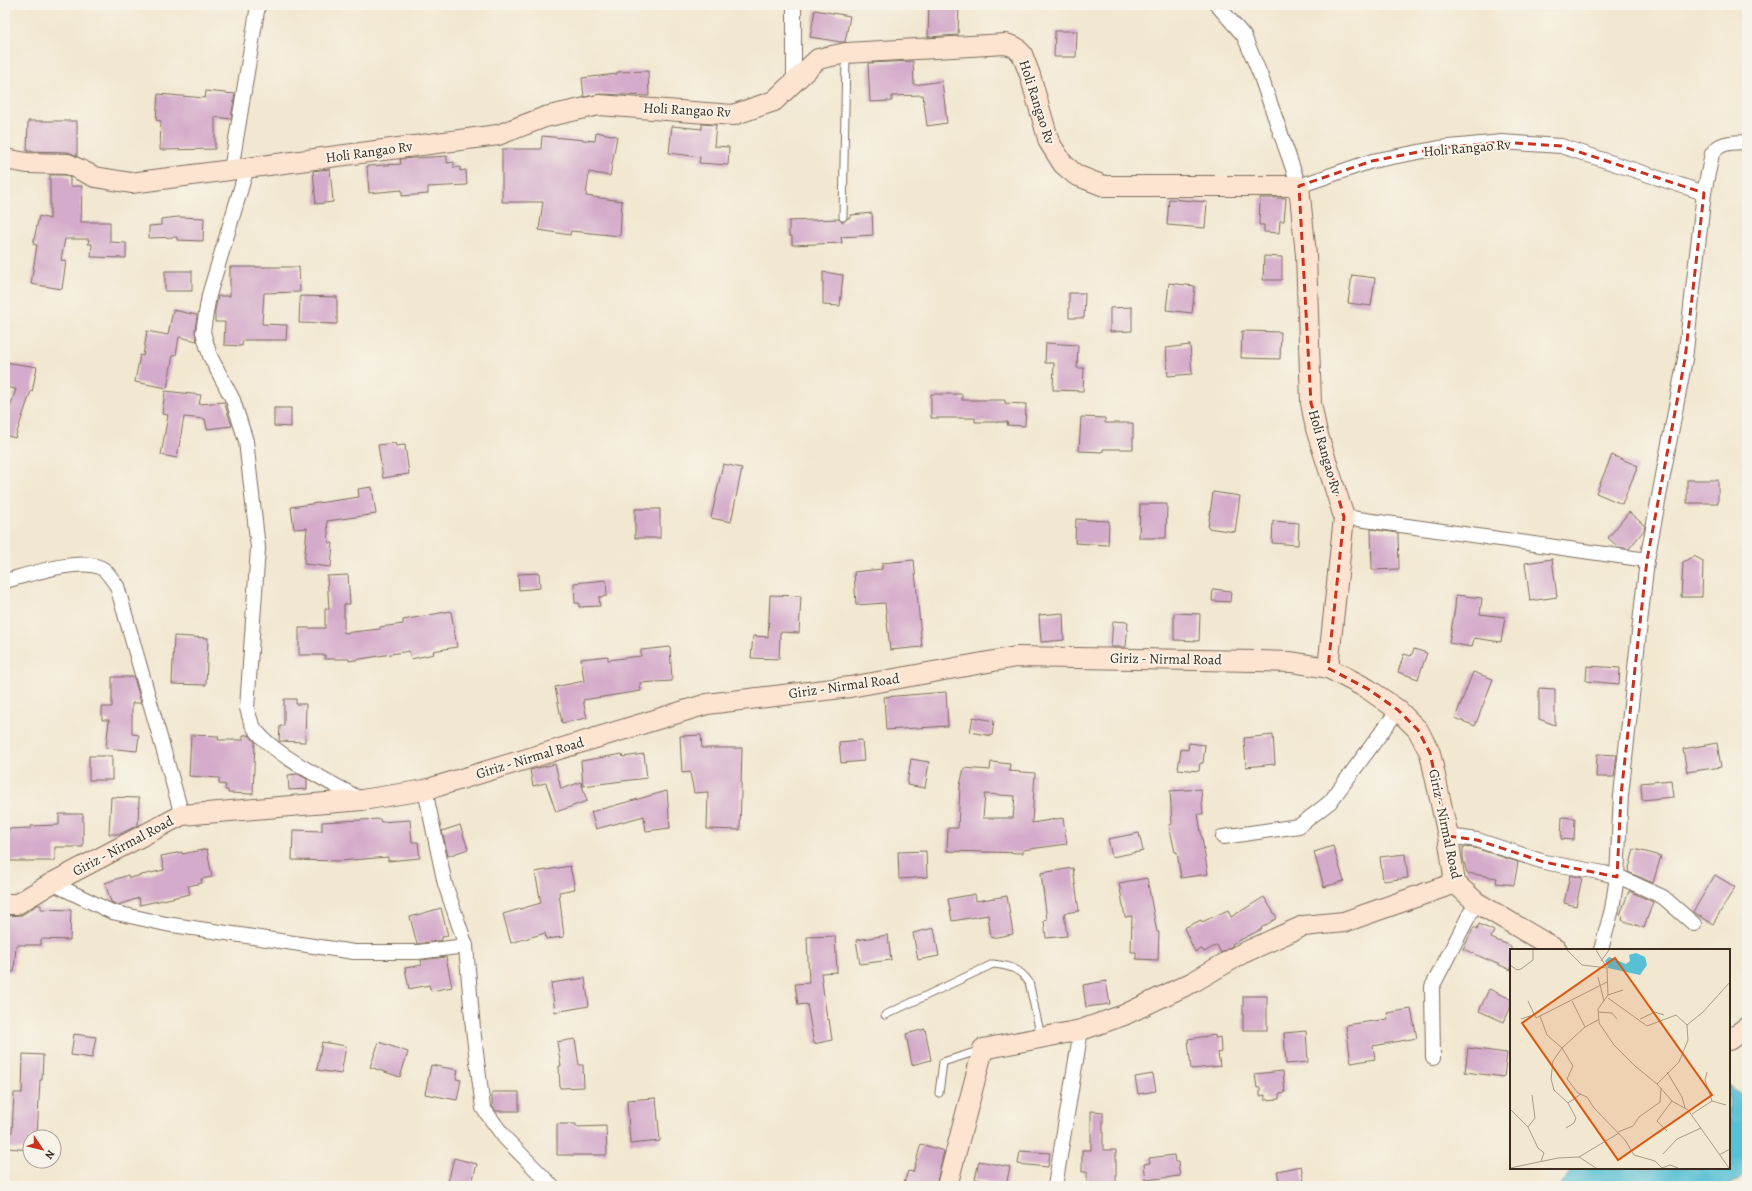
<svg xmlns="http://www.w3.org/2000/svg" width="1752" height="1191" font-family="Alegreya,serif">
  <rect width="100%" height="100%" fill="#f7f3e8"/>
  <filter id="ink" filterUnits="userSpaceOnUse"><feTurbulence type="fractalNoise" baseFrequency=".025" numOctaves="2"/><feDisplacementMap in="SourceGraphic" scale="8" xChannelSelector="R" yChannelSelector="G"/><feConvolveMatrix kernelMatrix="1 2 1 2 8 2 1 2 1" color-interpolation-filters="sRGB"/></filter>
  <filter id="wash" filterUnits="userSpaceOnUse"><feTurbulence type="fractalNoise" baseFrequency=".012" numOctaves="4" result="noise"/><feDisplacementMap in="SourceGraphic" scale="16" xChannelSelector="R" yChannelSelector="G"/><feGaussianBlur stdDeviation="0.9" result="paint"/><feColorMatrix in="noise" values="0 0 0 0 0 0 0 0 0 0 0 0 0 0 0 0 0 1.4 0 .05"/><feComposite in="paint" operator="in"/></filter>
  <g filter="url(#wash)">
    <rect width="100%" height="100%" fill="#f2e7d0"/>
    <polygon fill="#57c0d4" stroke="#497579" points="1729,1085 1739,1093 1747,1092 1747,1174 1727,1186 1560,1186 1573,1168 1729,1168"/>
    <g id="blocks">
      <g fill="#d4abca" fill-rule="evenodd">
        <polygon points="929,5 959,5 958,35 928,37"/>
        <polygon points="815,10 850,16 845,42 841,42 810,37"/>
        <polygon points="1055,31 1077,31 1076,57 1054,57"/>
        <polygon points="913,61 914,85 942,81 947,123 927,126 923,95 892,96 892,101 870,102 868,63"/>
        <polygon points="648,71 649,96 600,94 584,97 582,78 617,74 617,72"/>
        <polygon points="206,91 235,94 231,119 215,117 215,149 160,150 161,121 156,120 158,94 205,98"/>
        <polygon points="28,121 77,121 77,156 68,152 27,151"/>
        <polygon points="702,124 716,125 714,146 729,147 728,165 699,163 700,157 669,153 672,126 702,129"/>
        <polygon points="596,132 617,136 610,176 589,172 586,196 622,201 620,236 571,231 570,235 539,230 543,202 502,202 502,149 541,149 542,136 595,141"/>
        <polygon points="447,156 447,163 454,162 454,168 460,167 460,171 466,170 467,185 428,187 428,194 402,196 402,190 369,193 367,166 401,164 400,159"/>
        <polygon points="330,169 333,202 316,204 313,171"/>
        <polygon points="50,175 65,175 70,178 70,186 82,186 81,222 110,222 110,242 126,243 126,258 91,257 92,244 88,244 89,239 65,239 61,260 66,261 62,289 31,284 37,245 33,244 39,216 50,219"/>
        <polygon points="1260,198 1286,198 1284,221 1280,221 1279,233 1264,232 1264,225 1259,225"/>
        <polygon points="1169,199 1207,202 1205,228 1167,225"/>
        <polygon points="872,213 873,235 841,237 842,243 792,245 792,236 789,236 789,221 838,219 843,222 848,218 851,218 851,215"/>
        <polygon points="178,217 204,218 203,241 177,240 177,237 149,238 149,226 161,225 161,219"/>
        <polygon points="1264,256 1282,257 1282,280 1263,280"/>
        <polygon points="230,267 299,267 300,292 264,293 262,324 287,325 286,340 243,340 242,346 224,345 225,322 215,322 215,310 218,296 230,296"/>
        <rect x="165" y="271" width="27" height="20"/>
        <polygon points="823,272 843,275 840,306 823,305"/>
        <polygon points="1352,275 1375,278 1371,306 1348,303"/>
        <polygon points="1169,283 1195,286 1192,313 1166,310"/>
        <polygon points="1069,293 1085,293 1084,318 1069,318"/>
        <polygon points="300,296 337,297 337,324 299,323"/>
        <polygon points="1132,307 1132,331 1110,332 1110,308"/>
        <polygon points="173,310 197,315 195,331 197,341 179,337 176,355 173,355 167,388 135,382 140,355 143,356 147,331 168,335"/>
        <polygon points="1242,331 1281,332 1280,359 1241,358"/>
        <polygon points="1046,343 1078,345 1077,368 1084,368 1083,391 1053,390 1054,363 1045,363"/>
        <polygon points="1190,345 1192,374 1168,376 1166,348"/>
        <polygon points="5,362 37,367 32,392 31,391 15,438 5,435 5,423 16,389 5,387"/>
        <polygon points="165,391 201,395 199,404 224,402 232,426 207,429 205,419 184,417 177,458 161,455 168,415 162,414"/>
        <polygon points="931,394 962,394 962,400 1005,400 1005,403 1026,404 1025,426 1007,425 1008,422 975,422 975,418 931,418"/>
        <polygon points="274,408 291,408 291,427 274,426"/>
        <polygon points="1081,417 1105,418 1105,423 1133,423 1133,449 1103,449 1103,452 1079,451"/>
        <polygon points="395,443 396,446 405,445 409,474 383,478 378,445"/>
        <polygon points="1612,455 1638,466 1622,504 1596,493"/>
        <polygon points="723,464 742,468 731,522 711,518"/>
        <rect x="1687" y="480" width="31" height="23"/>
        <polygon points="372,487 376,514 327,521 329,543 333,543 331,567 304,564 307,528 294,529 291,507 359,497 358,489"/>
        <polygon points="1213,492 1240,496 1235,532 1208,528"/>
        <polygon points="1140,504 1167,504 1166,538 1139,538"/>
        <rect x="635" y="509" width="25" height="29"/>
        <polygon points="1629,512 1645,526 1644,530 1629,549 1618,547 1608,538"/>
        <polygon points="1076,519 1109,521 1108,545 1075,543"/>
        <polygon points="1273,521 1299,523 1298,545 1272,543"/>
        <polygon points="1371,529 1398,533 1399,569 1372,570"/>
        <polygon points="1694,556 1703,561 1702,597 1681,597 1683,562"/>
        <polygon points="1552,559 1557,597 1530,601 1525,563"/>
        <polygon points="914,560 922,647 890,650 885,603 856,605 854,572 882,569 882,563"/>
        <polygon points="539,573 540,588 519,590 518,574"/>
        <polygon points="348,575 350,604 344,604 344,633 380,629 380,627 403,624 403,620 451,611 457,647 433,651 434,654 411,659 409,651 349,661 349,659 325,659 325,655 299,655 299,628 325,628 325,609 329,609 327,576"/>
        <polygon points="606,580 607,596 599,597 600,606 579,607 579,603 575,603 574,583"/>
        <polygon points="1213,589 1231,591 1230,602 1212,601"/>
        <polygon points="770,595 801,596 799,633 780,632 779,659 751,658 753,636 768,637"/>
        <polygon points="1456,595 1482,598 1480,614 1505,617 1501,642 1474,638 1472,647 1449,643 1455,608"/>
        <polygon points="1063,613 1064,640 1041,642 1039,615"/>
        <polygon points="1174,613 1200,614 1199,641 1174,640"/>
        <polygon points="1113,621 1128,622 1126,647 1111,647"/>
        <polygon points="174,636 208,638 206,685 172,684"/>
        <polygon points="670,647 672,681 640,683 641,691 583,700 587,718 562,723 555,687 584,681 581,659 608,656 608,660 641,656 641,650"/>
        <polygon points="1414,649 1427,653 1418,679 1398,672 1404,654 1411,656"/>
        <polygon points="1587,666 1620,668 1619,684 1586,681"/>
        <polygon points="1473,672 1493,679 1475,726 1455,718"/>
        <polygon points="112,677 134,677 141,703 132,703 132,734 139,735 137,751 106,748 109,720 102,720 102,707 112,707"/>
        <polygon points="1539,688 1555,689 1555,725 1539,719"/>
        <polygon points="946,692 948,726 886,730 884,697"/>
        <polygon points="284,699 296,699 296,704 306,704 305,742 279,741 280,726 284,726"/>
        <polygon points="973,717 994,721 992,736 970,732"/>
        <polygon points="191,735 219,736 218,740 243,740 243,735 249,735 255,742 253,794 228,793 228,790 225,790 226,785 219,784 219,778 189,776"/>
        <polygon points="701,735 702,748 742,748 740,830 707,829 708,792 694,793 690,772 682,773 680,736"/>
        <polygon points="1273,735 1275,764 1246,767 1244,738"/>
        <polygon points="862,740 864,761 841,763 839,742"/>
        <polygon points="1189,743 1205,745 1203,763 1200,763 1199,771 1178,769 1181,749 1188,750"/>
        <polygon points="1717,743 1721,767 1687,772 1683,749"/>
        <polygon points="622,754 623,757 644,754 647,778 583,786 581,761"/>
        <polygon points="1597,754 1617,755 1614,777 1596,777"/>
        <rect x="89" y="756" width="23" height="24"/>
        <polygon points="911,759 929,762 925,788 907,785"/>
        <path d="M991,762L1010,764L1009,771L1035,773L1032,823L1063,818L1067,844L1023,850V853L947,851L948,828H958L960,786L964,768L990,770ZM985,794L1015,796L1013,818H983Z"/>
        <polygon points="555,764 561,789 581,782 587,801 556,812 546,783 533,786 530,770"/>
        <polygon points="298,774 307,779 307,789 289,790 288,775"/>
        <polygon points="1671,780 1673,797 1642,800 1641,783"/>
        <polygon points="1201,789 1203,814 1198,814 1208,874 1181,878 1177,852 1175,852 1169,825 1172,824 1170,791"/>
        <polygon points="667,791 670,828 646,831 644,816 596,829 591,812"/>
        <polygon points="111,797 139,798 138,825 120,834 109,834"/>
        <polygon points="59,814 83,814 83,847 55,847 55,861 9,861 8,844 5,844 5,829 31,828 31,826 59,825"/>
        <polygon points="1562,817 1575,818 1574,840 1561,839"/>
        <polygon points="380,819 381,822 410,820 412,842 418,842 420,858 388,861 388,857 340,861 292,860 293,830 322,831 322,822"/>
        <polygon points="460,825 468,849 448,856 442,831"/>
        <polygon points="1139,833 1143,851 1112,857 1108,839"/>
        <polygon points="1333,846 1344,881 1324,887 1314,852"/>
        <polygon points="1463,847 1475,848 1518,862 1514,885 1496,883 1497,878 1467,873 1463,858"/>
        <polygon points="207,849 212,877 201,879 202,883 188,886 190,894 140,905 139,898 118,905 111,902 105,883 128,875 129,878 164,870 161,856 182,852 182,854"/>
        <polygon points="1634,849 1661,856 1653,883 1628,872"/>
        <polygon points="926,851 927,877 899,879 898,852"/>
        <polygon points="1405,854 1408,878 1383,881 1380,857"/>
        <polygon points="570,866 575,889 559,892 564,937 546,939 545,933 511,943 503,914 541,903 535,872"/>
        <polygon points="1073,868 1079,911 1064,913 1067,936 1046,938 1044,921 1047,920 1041,873"/>
        <polygon points="1570,875 1582,878 1576,906 1564,903"/>
        <polygon points="1715,875 1735,887 1713,924 1693,912"/>
        <polygon points="1147,878 1157,932 1159,932 1158,960 1136,959 1136,952 1131,952 1132,916 1125,917 1119,883"/>
        <polygon points="1629,891 1653,902 1644,928 1622,920 1623,916 1620,915"/>
        <polygon points="975,894 976,901 1007,896 1013,934 991,938 988,915 952,921 948,899"/>
        <polygon points="1264,897 1277,918 1261,928 1262,929 1232,944 1233,945 1221,953 1217,945 1204,952 1202,949 1195,952 1184,928 1201,920 1202,922 1228,910 1231,917"/>
        <polygon points="37,905 41,905 41,909 71,910 70,940 41,939 41,945 16,945 14,972 5,971 5,916 22,915"/>
        <polygon points="441,908 448,936 442,937 442,940 417,944 410,917"/>
        <polygon points="1479,924 1494,931 1491,938 1511,946 1511,970 1463,949 1474,927 1477,929"/>
        <polygon points="934,928 939,956 918,960 913,933"/>
        <polygon points="888,935 891,960 860,964 856,940"/>
        <polygon points="835,936 837,972 821,973 827,1019 829,1019 832,1040 814,1044 807,1004 798,1005 795,984 809,983 807,937"/>
        <polygon points="446,957 452,987 431,991 429,985 409,989 405,968 422,965 421,960"/>
        <polygon points="585,978 589,1006 555,1012 551,983"/>
        <polygon points="1106,981 1110,1004 1086,1007 1083,985"/>
        <polygon points="1489,989 1511,999 1511,1006 1504,1022 1479,1011"/>
        <rect x="1243" y="996" width="24" height="34"/>
        <polygon points="1411,1009 1417,1038 1373,1046 1375,1059 1351,1063 1346,1025 1388,1019 1387,1013"/>
        <polygon points="925,1029 931,1060 912,1065 906,1034"/>
        <polygon points="1306,1031 1308,1062 1286,1064 1284,1033"/>
        <polygon points="74,1034 96,1037 92,1058 71,1055"/>
        <polygon points="1215,1035 1215,1038 1220,1037 1221,1052 1218,1053 1220,1066 1191,1069 1188,1039"/>
        <polygon points="575,1039 579,1065 583,1065 584,1087 560,1088 559,1066 561,1066 557,1042"/>
        <polygon points="322,1042 346,1046 341,1074 317,1070"/>
        <polygon points="379,1042 408,1052 400,1077 370,1067"/>
        <polygon points="1468,1048 1507,1053 1504,1077 1465,1072"/>
        <polygon points="23,1054 43,1055 42,1080 40,1080 37,1137 30,1137 30,1150 8,1148 9,1132 12,1132 14,1093 22,1093"/>
        <polygon points="431,1065 458,1070 456,1079 461,1080 457,1100 425,1094"/>
        <polygon points="1283,1071 1285,1093 1279,1094 1279,1099 1265,1100 1265,1095 1260,1096 1260,1087 1257,1088 1255,1074"/>
        <polygon points="1153,1074 1156,1091 1138,1094 1135,1077"/>
        <polygon points="492,1092 519,1092 519,1111 496,1111 492,1106"/>
        <polygon points="656,1098 660,1141 630,1144 627,1100"/>
        <polygon points="1091,1111 1103,1112 1103,1150 1116,1150 1116,1186 1087,1186 1087,1172 1082,1172 1082,1150 1091,1150"/>
        <polygon points="557,1124 576,1124 576,1127 606,1126 607,1155 557,1155"/>
        <polygon points="921,1144 944,1151 936,1186 913,1186 904,1183 908,1171 913,1172"/>
        <polygon points="1020,1151 1050,1153 1048,1167 1018,1164"/>
        <polygon points="1174,1155 1175,1162 1178,1162 1180,1176 1146,1180 1144,1164 1150,1163 1149,1158"/>
        <polygon points="454,1158 477,1164 471,1186 447,1186"/>
        <polygon points="979,1161 1010,1167 1006,1185 975,1179"/>
        <polygon points="1301,1166 1305,1186 1280,1186 1277,1171"/>
      </g>
    </g>
  </g>
  <g filter="url(#ink)">
    <use href="#blocks" fill-opacity="0" stroke="#7b6c5c" stroke-width="1"/>
    <g fill="none" stroke-linecap="round" stroke-linejoin="round">
      <g stroke="#7b6c5c" stroke-width="9">
        <g id="lane">
          <polyline points="843,217 846,55"/>
          <path d="M885,1015L993,964C1010,966 1019,968 1029,982L1041,1037"/>
          <polyline points="939,1093 943,1062 981,1050"/>
        </g>
      </g>
      <g stroke="#7b6c5c" stroke-width="16">
        <g id="street">
          <polyline points="1217,5 1244,36 1260,74 1299,186 1372,161 1439,148 1502,142 1561,146 1704,193"/>
          <polyline points="794,83 794,5"/>
          <path d="M247,168L209,295L203,332L210,356L233,400L246,441L258,548L247,708C249,715 250,721 253,726C270,754 332,783 362,800"/>
          <polyline points="231,170 258,5"/>
          <polyline points="1344,517 1647,560"/>
          <path d="M5,581C28,575 82,556 103,569C108,572 113,581 117,586L182,815"/>
          <polyline points="425,790 445,884 466,946 473,1029 483,1108 505,1138 552,1186"/>
          <polyline points="1448,836 1477,840 1544,862 1604,873 1624,879 1663,897 1694,924"/>
          <polyline points="1223,837 1299,826 1330,802 1398,710"/>
          <polyline points="52,883 112,912 166,924 354,952 418,952 466,946"/>
          <path d="M1601,950L1612,909L1617,877L1621,795L1647,560L1685,359L1704,193L1712,154C1720,141 1733,143 1747,142"/>
          <polyline points="1433,1058 1432,987 1476,902"/>
          <polyline points="1055,1186 1081,1030"/>
        </g>
      </g>
      <g stroke="#7b6c5c" stroke-width="22">
        <g id="secondary">
          <polyline points="5,159 27,163 68,164 95,177 131,183 498,135 545,117 599,105 733,115 774,101 818,59 846,53 1006,44 1015,47 1022,54 1030,75 1049,142 1063,164 1076,175 1104,186 1299,186 1306,255 1311,403 1316,429 1344,517 1328,668"/>
          <polyline points="5,904 17,904 52,883 182,815 362,800 425,790 707,704 850,687 1016,657 1256,661 1291,662 1328,668 1368,689 1398,710 1418,730 1430,753 1448,836 1455,883 1476,902 1557,950"/>
          <polyline points="1729,1040 1747,1027"/>
          <polyline points="947,1186 983,1049 1081,1030 1124,1015 1193,982 1241,954 1303,926 1344,922 1455,883"/>
        </g>
      </g>
      <use href="#lane" stroke="#fff" stroke-width="7"/>
      <use href="#street" stroke="#fff" stroke-width="14"/>
      <use href="#secondary" stroke="#fde4d1" stroke-width="20"/>
    </g>
  </g>
  <path fill="none" stroke="#c8321e" stroke-width="3" stroke-dasharray="8 5" stroke-linejoin="round" d="M1502,142L1561,146L1704,193L1685,359L1647,560L1621,795L1617,877L1544,862L1477,840L1448,836L1430,753L1418,730L1398,710L1368,689L1328,668L1344,517L1311,403L1299,186L1372,161L1439,148Z"/>
  <g text-anchor="middle" dominant-baseline="central" stroke-width="4" stroke-linejoin="round" paint-order="stroke">
    <g font-size="14" fill="#3b2a1e" stroke="#f7f3e8">
      <text transform="translate(1037 102) rotate(72)">Holi Rangao Rv</text>
      <text transform="translate(687 110) rotate(3)">Holi Rangao Rv</text>
      <text transform="translate(1467 148) rotate(-5)">Holi Rangao Rv</text>
      <text transform="translate(369 152) rotate(-8)">Holi Rangao Rv</text>
      <text transform="translate(1325 452) rotate(74)">Holi Rangao Rv</text>
      <text transform="translate(1166 659) rotate(1)">Giriz - Nirmal Road</text>
      <text transform="translate(844 686) rotate(-8)">Giriz - Nirmal Road</text>
      <text transform="translate(530 758) rotate(-17)">Giriz - Nirmal Road</text>
      <text transform="translate(1445 824) rotate(78)">Giriz - Nirmal Road</text>
      <text transform="translate(123 846) rotate(-28)">Giriz - Nirmal Road</text>
    </g>
  </g>
  <g transform="translate(1510 949)">
    <rect width="220" height="220" fill="#f2e7d0"/>
    <path d="M126,4L135,8L137,16L130,26L98,19L95,12L99,8L116,15L120,12L119,6Z" fill="#57c0d4"/>
    <path fill="none" stroke="#a99b89" stroke-width="1" d="M57,1L72,16L97,19M86,1L97,19L98,46L88,60L89,74L104,96L125,117L147,135L162,152L178,161L219,219M91,12L99,1M0,16L7,21L11,20L23,11V1M88,28L94,52M98,46L113,41M98,49L137,77L166,66L177,76L193,63L220,33M18,52L26,69L97,33M62,52L75,78M88,63L102,64L107,70M30,67L37,86L52,99L43,112L41,130L44,141L58,154L66,169L64,174L56,179M11,70L23,66M130,70L145,63L154,66M88,71L75,78L52,99L63,117L57,130L68,144L77,148L84,159L115,191L124,206L145,212L152,219L160,216L168,219M157,123L172,148L175,159M147,135L169,113L178,91L177,76M202,152L216,156M58,154L71,145M0,160L18,178L28,199L34,204L31,212M182,165L202,152L195,131L197,123M18,178L25,169L22,146M157,182L147,172L162,152M108,183L123,177L129,168L150,153L151,139M153,205L167,190L191,179M209,206L220,200M69,208L86,219M0,219L48,209L69,208L109,184"/>
    <path fill="#df570d" fill-opacity="0.15" stroke="#df570d" stroke-width="2" d="M105,9L202,146L108,211L12,74Z"/>
    <rect width="220" height="220" fill="none" stroke="#3b2a1e" stroke-width="2"/>
  </g>
  <rect width="1752" height="1191" fill="none" stroke="#f7f3e8" stroke-width="20"/>
  <g transform="translate(42 1149) rotate(125)"><circle r="19" fill="#f7f3e8" stroke="#aca397"/>
  <path d="M0-3L7 15L0 10L-7 15Z" fill="#c8321e"/>
  <text y="-6" font-size="11" font-weight="bold" text-anchor="middle" fill="#3b2a1e">N</text>
  </g>
</svg>
